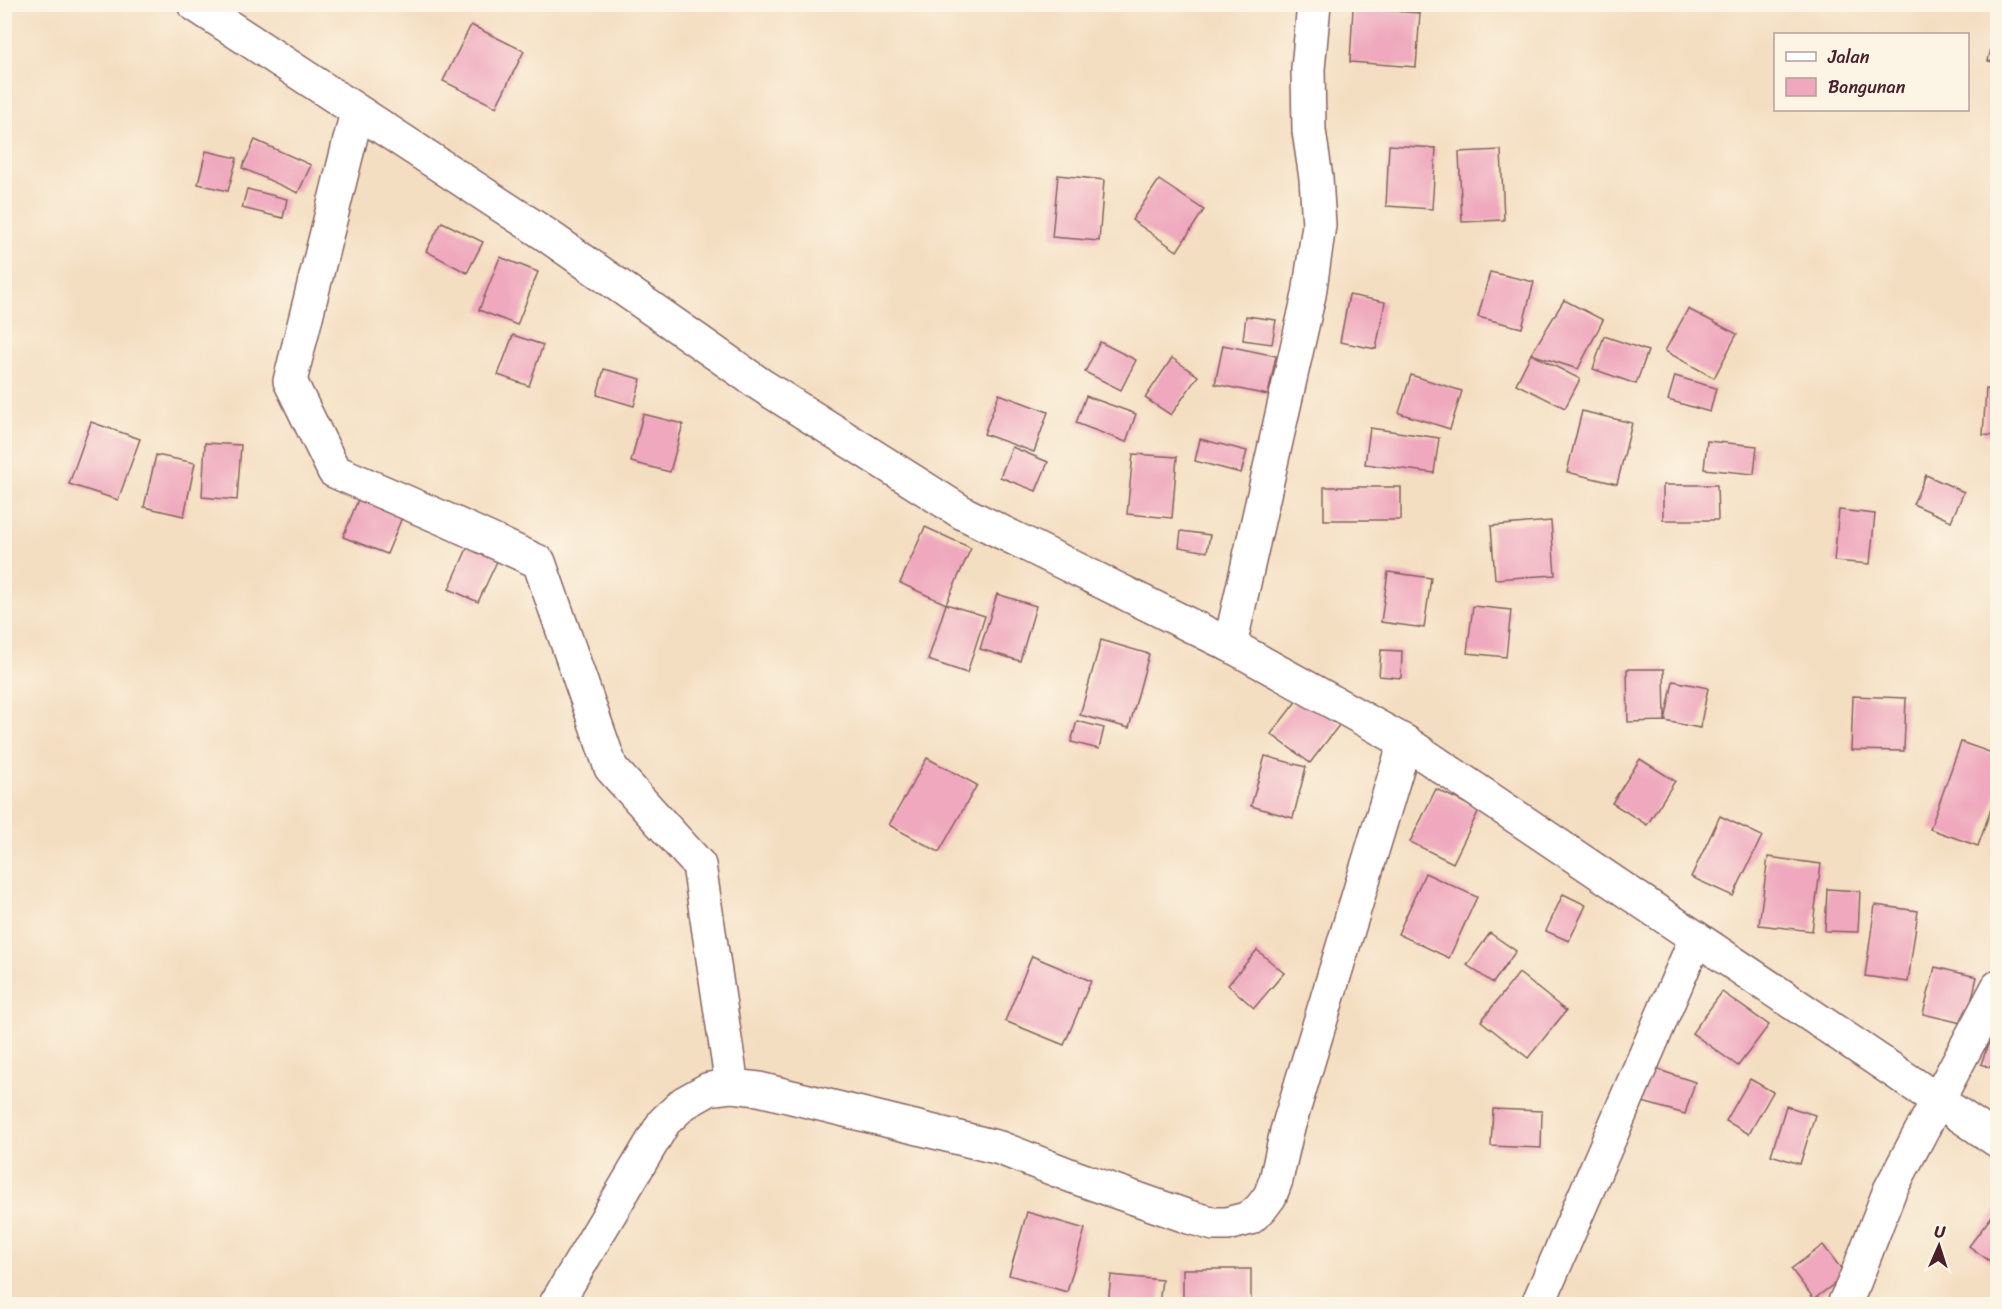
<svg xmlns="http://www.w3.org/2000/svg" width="2002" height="1309" font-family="Sriracha,sans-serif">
  <rect width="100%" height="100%" fill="#fcf5e5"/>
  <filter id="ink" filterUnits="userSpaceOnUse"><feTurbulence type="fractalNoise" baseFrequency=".0167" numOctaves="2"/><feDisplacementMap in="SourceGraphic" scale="12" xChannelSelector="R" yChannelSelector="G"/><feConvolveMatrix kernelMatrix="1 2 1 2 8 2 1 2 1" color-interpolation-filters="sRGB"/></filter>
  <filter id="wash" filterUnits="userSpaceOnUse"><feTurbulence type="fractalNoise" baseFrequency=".008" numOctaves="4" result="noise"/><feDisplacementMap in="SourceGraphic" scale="24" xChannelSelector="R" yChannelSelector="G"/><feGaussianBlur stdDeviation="1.35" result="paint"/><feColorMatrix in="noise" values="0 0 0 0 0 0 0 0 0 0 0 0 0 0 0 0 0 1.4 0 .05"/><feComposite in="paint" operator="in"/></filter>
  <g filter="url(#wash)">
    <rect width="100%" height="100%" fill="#f4dec1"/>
    <g id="blocks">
      <g fill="#efa8bd">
        <polygon points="1353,8 1420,13 1416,67 1350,62"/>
        <polygon points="1998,20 1998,63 1988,61"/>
        <polygon points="471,25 524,51 496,107 443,81"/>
        <polygon points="255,140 311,165 298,193 242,168"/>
        <polygon points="1389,145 1436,148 1432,209 1386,206"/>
        <polygon points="1501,150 1504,220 1462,222 1459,152"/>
        <polygon points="206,151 237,158 228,191 198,184"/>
        <polygon points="1058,175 1104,180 1099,241 1052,237"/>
        <polygon points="1159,180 1204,210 1177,251 1132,220"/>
        <polygon points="247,189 287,199 283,218 242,208"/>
        <polygon points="442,222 483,242 467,273 426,251"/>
        <polygon points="500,257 538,272 517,325 479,310"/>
        <polygon points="1490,272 1534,282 1522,328 1478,317"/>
        <polygon points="1349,295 1385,302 1376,349 1340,342"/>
        <polygon points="1564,300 1603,320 1578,369 1531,354"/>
        <polygon points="1688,309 1737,334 1714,378 1665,351"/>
        <polygon points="1246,316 1276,320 1272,344 1243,340"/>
        <polygon points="513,335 543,345 529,386 498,375"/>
        <polygon points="1604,336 1648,351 1636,384 1593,369"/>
        <polygon points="1100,342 1136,360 1121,390 1085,372"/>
        <polygon points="1223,345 1276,356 1268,395 1215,384"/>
        <polygon points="1531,354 1580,379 1565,408 1516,384"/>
        <polygon points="1172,358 1198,376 1171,415 1145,398"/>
        <polygon points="604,369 641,379 634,406 597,395"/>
        <polygon points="1411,375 1462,391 1450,429 1399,413"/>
        <polygon points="1675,376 1716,388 1710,412 1668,400"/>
        <polygon points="1986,389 1998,390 1998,436 1983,435"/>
        <polygon points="999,394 1048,412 1034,452 984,434"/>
        <polygon points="1086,396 1136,414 1126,442 1076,423"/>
        <polygon points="1582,411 1632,423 1617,484 1567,472"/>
        <polygon points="643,414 683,424 670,472 631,462"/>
        <polygon points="91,422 140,439 118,500 69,484"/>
        <polygon points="1370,428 1439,438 1434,473 1365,464"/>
        <polygon points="1200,439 1247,451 1241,473 1195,461"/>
        <polygon points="1707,441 1757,446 1754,474 1704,469"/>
        <polygon points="205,443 241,445 237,500 202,497"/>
        <polygon points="1012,447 1048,462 1036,491 1000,477"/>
        <polygon points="1133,454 1177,457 1172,518 1127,514"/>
        <polygon points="156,455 195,463 184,516 144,507"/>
        <polygon points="1926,475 1964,492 1951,521 1913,504"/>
        <polygon points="1663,485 1717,485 1718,520 1663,520"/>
        <rect x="1324" y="487" width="77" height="33"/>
        <polygon points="359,497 403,515 387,554 343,537"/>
        <polygon points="1839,510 1875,514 1870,564 1834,561"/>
        <polygon points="1551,521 1555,575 1495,579 1491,526"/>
        <polygon points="925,527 971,548 946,604 900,583"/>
        <polygon points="1181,531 1210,535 1207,552 1179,547"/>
        <polygon points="470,542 500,555 478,602 449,589"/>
        <polygon points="1388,572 1431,578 1424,628 1381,622"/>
        <polygon points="997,594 1036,606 1020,661 980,649"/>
        <polygon points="946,604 985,616 967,673 928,660"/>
        <polygon points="1473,606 1511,610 1506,657 1467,653"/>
        <polygon points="1101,640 1149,654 1129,728 1080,715"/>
        <polygon points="1381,650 1402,651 1401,678 1379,676"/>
        <polygon points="1627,669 1664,669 1665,721 1673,681 1708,688 1700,728 1665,721 1628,722"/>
        <polygon points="1301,695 1340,724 1310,763 1271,734"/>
        <polygon points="1853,696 1906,698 1904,751 1851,750"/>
        <polygon points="1077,721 1104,728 1099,749 1071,742"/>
        <polygon points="1961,742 1998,755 1998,789 1978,846 1930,829"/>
        <polygon points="1265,756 1306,767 1293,818 1251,806"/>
        <polygon points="927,758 977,785 939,852 889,825"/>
        <polygon points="1640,759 1675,781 1647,825 1612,803"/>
        <polygon points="1436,789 1479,810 1453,863 1410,842"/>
        <polygon points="1720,816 1762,836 1733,896 1691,877"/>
        <polygon points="1768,857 1821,864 1812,931 1759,925"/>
        <polygon points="1425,873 1477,897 1449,958 1398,934"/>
        <polygon points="1827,889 1860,891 1858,932 1825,931"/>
        <polygon points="1563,894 1586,905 1569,941 1546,931"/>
        <polygon points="1875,905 1918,911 1908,982 1865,976"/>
        <polygon points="1490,933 1516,951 1493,983 1467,965"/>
        <polygon points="1257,950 1284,973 1254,1008 1228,985"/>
        <polygon points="1032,956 1091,981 1064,1045 1005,1021"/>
        <polygon points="1935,967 1977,977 1966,1024 1923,1014"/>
        <polygon points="1519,973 1566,1011 1528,1058 1481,1021"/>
        <polygon points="1722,992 1769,1025 1738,1066 1692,1033"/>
        <polygon points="1997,1020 1998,1020 1998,1070 1981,1064"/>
        <polygon points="1650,1067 1695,1082 1685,1114 1639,1101"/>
        <polygon points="1750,1079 1773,1092 1749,1134 1726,1121"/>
        <polygon points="1786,1106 1815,1115 1800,1164 1771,1155"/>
        <polygon points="1493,1109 1542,1111 1541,1148 1491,1146"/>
        <polygon points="1998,1208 1998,1267 1969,1246"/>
        <polygon points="1027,1212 1085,1229 1067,1292 1009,1275"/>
        <polygon points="1823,1245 1846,1275 1814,1299 1791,1269"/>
        <rect x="1183" y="1269" width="68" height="35"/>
        <polygon points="1111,1275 1162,1280 1159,1304 1108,1304"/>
      </g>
    </g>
  </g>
  <g filter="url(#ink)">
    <use href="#blocks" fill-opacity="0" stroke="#866260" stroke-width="1.5"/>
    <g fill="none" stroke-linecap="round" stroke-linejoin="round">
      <g stroke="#866260" stroke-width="36">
        <g id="street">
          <polyline points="194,4 545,234 761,385 963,513 1230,645 1405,742 1998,1141"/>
          <polyline points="357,112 290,381 334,471 447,520 539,562 611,768 699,865 732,1086"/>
          <polyline points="1230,645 1309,295 1319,225 1316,178 1309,131 1308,69 1314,4"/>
          <polyline points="556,1304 664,1122 684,1103 709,1089 732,1086 759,1089 1000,1148 1077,1178 1189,1217 1214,1224 1227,1224 1250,1218 1261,1208 1270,1196 1276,1180 1287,1131 1405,742"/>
          <polyline points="1538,1304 1696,938"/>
          <polyline points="1844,1304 1854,1283 1890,1190 1998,987"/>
        </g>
      </g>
      <use href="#street" stroke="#fff" stroke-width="33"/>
    </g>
  </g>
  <rect width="2002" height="1309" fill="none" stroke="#fcf5e5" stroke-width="24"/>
  <rect x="1774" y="33" width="195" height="78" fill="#fcf5e5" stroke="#b59f9b" stroke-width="1.5"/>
  <rect x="1786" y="52" width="30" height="9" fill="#ffffff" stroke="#b59f9b" stroke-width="1.5"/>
  <text x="1828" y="63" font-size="18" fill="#4a1f2b">Jalan</text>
  <rect x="1786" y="78" width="30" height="18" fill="#efa8bd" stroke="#b59f9b" stroke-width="1.5"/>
  <text x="1828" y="93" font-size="18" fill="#4a1f2b">Bangunan</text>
  <g transform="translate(1939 1246) rotate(3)" stroke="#fcf5e5" stroke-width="4.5" paint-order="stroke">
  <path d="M0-4.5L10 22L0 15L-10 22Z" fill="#4a1f2b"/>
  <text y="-9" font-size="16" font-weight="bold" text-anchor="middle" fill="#4a1f2b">U</text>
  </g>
</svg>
